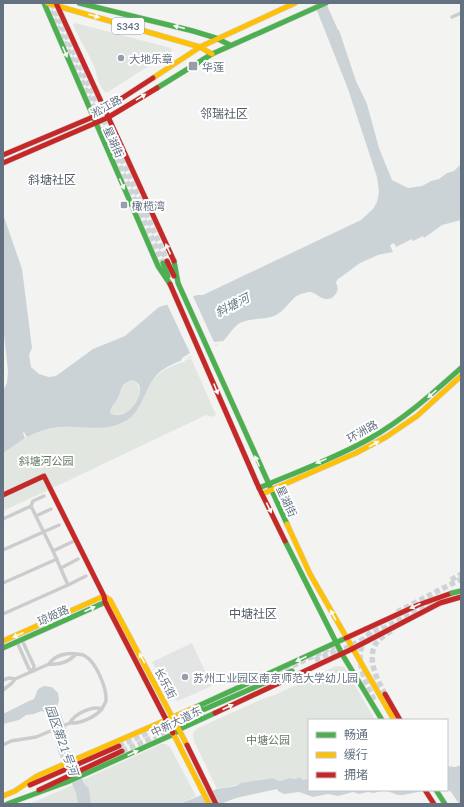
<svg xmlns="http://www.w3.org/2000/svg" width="464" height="807" font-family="Lato,'Noto Sans SC',sans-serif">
  <rect width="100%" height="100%" fill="#f3f4f2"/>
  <polygon fill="#e3e5e4" points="192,643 212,686 178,701 174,699 166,682 158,672 152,662"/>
  <g fill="#e2e6e0">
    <path d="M75,23L171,48L172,51L108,92H105C98,85 97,75 94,66C88,52 79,39 73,25Z"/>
    <path d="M191,358L216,415L211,417L206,415L57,486L3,511V453C23,437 44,426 70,427C91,427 106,431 125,422L128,420L138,400C132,409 121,419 110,413L109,411C111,406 116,403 118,398C122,390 122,384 131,380L136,382L140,390L139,398L142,399C157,369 162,371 191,358Z"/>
    <polygon points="336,666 344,667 347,671 375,720 309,720 309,778 303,780 299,777 295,779 289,778 280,781 272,778 264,779 217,789 194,741 193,734 196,729 262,699 275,695"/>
    <polygon points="161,744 166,744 170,747 196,796 179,804 91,804 89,791 83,780"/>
    <polygon points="73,785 77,796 78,804 29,804"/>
  </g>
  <g fill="#ccd3d7" fill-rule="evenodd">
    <path d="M314,3H326L338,30H339L356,81L367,104L379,148L392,180L408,188L422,186L431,181L439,179L447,173L454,171L460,165L461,220L442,225L424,238L423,236L413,241L412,239L396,247L394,243L390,245L393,252L378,255L360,263L337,280L336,283C339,289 338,293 332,298C321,302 320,294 310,292C307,292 301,294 299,295C293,296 286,310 276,315C264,321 252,317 240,323C231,328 228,339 219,344C201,355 178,359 161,371C144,384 144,412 124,422C107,431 89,427 71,427C55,426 41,430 27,437L24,432L23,433L25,438L3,453V391L7,383L8,371L3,326V214L22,269L32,348L29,355L31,367L39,374L49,377L56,376L93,349L125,336L159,307L197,295H203L361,220L373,209L377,202L379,192L377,177L348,89ZM131,380C154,384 128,425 110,413C110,407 115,404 118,398C122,390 120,385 131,380Z"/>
    <path d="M44,686L52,687L58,693L59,700L57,708L61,715L66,728L70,752L84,783L89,789L91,804H78L76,793L58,751L56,742L50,729V718L45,712L41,711L34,714L26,715L19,720L3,724V714C14,709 23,703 34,699L38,689Z"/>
    <polygon points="461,765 461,804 459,804 452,793 447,789 447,766 455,767"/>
    <polygon points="299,777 303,780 309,778 309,790 428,790 403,795 398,795 384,790 374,793 368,792 359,794 353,792 338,796 328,794 313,797 299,792 284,794 278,791 277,789 236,798 220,804 179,804 217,789 236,786 241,783 272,778 280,781 289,778 295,779"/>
  </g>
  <polygon fill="#f3f4f2" points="192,294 214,342 222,341 222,344 215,345 216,348 193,359 191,356 185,359 184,362 181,363 182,358 190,353 167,304"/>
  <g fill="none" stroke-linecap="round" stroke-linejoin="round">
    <g stroke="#cfd3d6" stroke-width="5.5" stroke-dasharray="5.5 3" stroke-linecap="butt">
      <polyline points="47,3 163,263"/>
      <polyline points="52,3 167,261"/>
      <polyline points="451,580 461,574"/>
      <polyline points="397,612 461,579"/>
      <polyline points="337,653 441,598"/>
      <polyline points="315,660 340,649"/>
      <path d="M385,694C378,681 367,661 375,645C379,638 388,633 394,629"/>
      <polyline points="223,698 335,646"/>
      <path d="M374,700C360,670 349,646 381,623"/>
      <polyline points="119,746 192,713"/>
      <polyline points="122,751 206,714"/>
    </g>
    <g stroke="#d0d1d1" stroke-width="6">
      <g id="fast">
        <polyline points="44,3 158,266 170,284"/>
        <polyline points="79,3 193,31 216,38 230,45"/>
        <polyline points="157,88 212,54 326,3"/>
        <polyline points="174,261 178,283 287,524"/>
        <polyline points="163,263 168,276"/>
        <path d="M259,488C296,472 334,459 369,439C403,420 432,394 461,368"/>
        <polyline points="285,541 342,654 382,720"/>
        <polyline points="3,648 108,601"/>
        <polyline points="196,707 346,638"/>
        <polyline points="187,714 205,709 292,671"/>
        <polyline points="436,790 445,804"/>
        <polyline points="7,804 67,782 174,734 180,729 215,713"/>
      </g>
    </g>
    <g stroke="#d0d1d1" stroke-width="6">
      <g id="slow">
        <polyline points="47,3 200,47 212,54"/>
        <polyline points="153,78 200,47 295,3"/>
        <polyline points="262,494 356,453 386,437 417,416 461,376"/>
        <polyline points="287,524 310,574 394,720"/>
        <polyline points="104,596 110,600 187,745"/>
        <polyline points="3,641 104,596"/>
        <polyline points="173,733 209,804"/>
        <polyline points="3,796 15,791 37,776 196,707"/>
      </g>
    </g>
    <g stroke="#d0d1d1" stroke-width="6">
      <g id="jam">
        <polyline points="56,3 174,261"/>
        <polyline points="3,155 93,117 153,78"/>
        <polyline points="3,163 107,118 157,88"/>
        <polyline points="167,261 174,276"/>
        <polyline points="170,284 259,488 285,541"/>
        <polyline points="3,495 44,476 104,596 105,602 173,733"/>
        <polyline points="346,638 418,605 452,593"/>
        <polyline points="352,649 440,603 461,597"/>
        <polyline points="385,694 400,720"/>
        <polyline points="215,713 352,649"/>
        <polyline points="187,745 216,804"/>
        <polyline points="30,785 119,746"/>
        <polyline points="39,790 122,751"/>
        <polyline points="425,790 434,804"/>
      </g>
    </g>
    <g stroke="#cbcccd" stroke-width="3.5">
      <polyline points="452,17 461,13"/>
      <polyline points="31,506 33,501 44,496"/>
      <polyline points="36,516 51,509"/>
      <polyline points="3,519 31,506 53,551 76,540"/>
      <polyline points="3,550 59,525"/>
      <polyline points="61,568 78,559"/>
      <polyline points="3,583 57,559"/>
      <polyline points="68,585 86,576"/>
      <polyline points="3,614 68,585 53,551"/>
      <polyline points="17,642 29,669 33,671 34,666 22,640"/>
      <path d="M76,654C79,654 82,654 85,656C96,662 107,688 106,701C105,704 103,706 102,709C93,705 74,714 70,723C80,724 95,717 102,709"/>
      <path d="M3,680L9,678L15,679L49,664C59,665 69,662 76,654C66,652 54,656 49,664"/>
      <polyline points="3,690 12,683 15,679"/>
      <polyline points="3,745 11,741 36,737 70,723"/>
    </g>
    <use href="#fast" stroke="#4caf50" stroke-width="5"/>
    <use href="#slow" stroke="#ffc107" stroke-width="5"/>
    <use href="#jam" stroke="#c62828" stroke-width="5"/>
    <g stroke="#d0d1d1" stroke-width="6" stroke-linecap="butt">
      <polyline id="fast-bridge" points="452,593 461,591"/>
    </g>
    <use href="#fast-bridge" stroke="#4caf50" stroke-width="5"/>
  </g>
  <defs><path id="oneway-solid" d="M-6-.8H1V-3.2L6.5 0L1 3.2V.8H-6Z"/></defs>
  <g fill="#f6fbf6">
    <use href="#oneway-solid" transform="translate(94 16) rotate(16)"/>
    <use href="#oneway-solid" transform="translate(179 27) rotate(-166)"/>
    <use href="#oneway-solid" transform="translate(65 52) rotate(67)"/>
    <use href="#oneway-solid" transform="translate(141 97) rotate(-32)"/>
    <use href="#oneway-solid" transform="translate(122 184) rotate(66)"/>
    <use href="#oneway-solid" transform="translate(168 249) rotate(-115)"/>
    <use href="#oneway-solid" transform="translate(216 389) rotate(68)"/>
    <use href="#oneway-solid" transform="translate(432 394) rotate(138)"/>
    <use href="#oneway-solid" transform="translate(374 444) rotate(-29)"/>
    <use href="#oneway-solid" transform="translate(257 461) rotate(-114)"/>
    <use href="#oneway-solid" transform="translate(321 461) rotate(157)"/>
    <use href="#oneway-solid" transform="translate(269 508) rotate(64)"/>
    <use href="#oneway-solid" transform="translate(415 606) rotate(155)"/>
    <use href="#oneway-solid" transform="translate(90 609) rotate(-24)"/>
    <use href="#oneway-solid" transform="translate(333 615) rotate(-119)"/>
    <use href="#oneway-solid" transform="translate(18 635) rotate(156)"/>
    <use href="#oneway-solid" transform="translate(142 658) rotate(-118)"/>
    <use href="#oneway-solid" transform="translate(301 659) rotate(155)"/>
    <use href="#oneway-solid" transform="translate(228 707) rotate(-25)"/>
    <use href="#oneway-solid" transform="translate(133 753) rotate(-24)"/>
  </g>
  <g fill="#969fa9" stroke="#fff" stroke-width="1.5">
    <circle cx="121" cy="58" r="4"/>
    <rect x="188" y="61" width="10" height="10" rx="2"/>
    <rect x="120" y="201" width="8" height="8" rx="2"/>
    <circle cx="185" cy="677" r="4"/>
  </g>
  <g text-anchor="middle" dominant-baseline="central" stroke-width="4" stroke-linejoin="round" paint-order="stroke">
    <rect fill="#fff" stroke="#929ca7" stroke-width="1" x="112" y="18" width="32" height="16" rx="3"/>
    <g font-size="10" font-weight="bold" fill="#647181">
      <text x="128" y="26">S343</text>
    </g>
    <g font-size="11" fill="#647181" stroke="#fff" text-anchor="start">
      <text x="129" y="58">大地乐章</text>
      <text x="202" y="66">华莲</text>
      <text x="132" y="205">橄榄湾</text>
      <text x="193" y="677">苏州工业园区南京师范大学幼儿园</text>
    </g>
    <g font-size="11" fill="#647181" stroke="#fff">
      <text transform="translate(106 106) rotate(-29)">淞江路</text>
      <text transform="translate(114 142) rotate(66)">星湖街</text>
      <text transform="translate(362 431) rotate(-29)">环洲路</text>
      <text transform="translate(287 501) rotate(65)">星湖街</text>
      <text transform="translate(53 615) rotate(-24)">琼姬路</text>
      <text transform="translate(166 683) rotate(62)">长乐街</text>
      <text transform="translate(176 721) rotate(-26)">中新大道东</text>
    </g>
    <g font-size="11" fill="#657963" stroke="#fff">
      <text x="46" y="460">斜塘河公园</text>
      <text x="268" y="739">中塘公园</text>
    </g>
    <g font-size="12" fill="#525b66" stroke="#fff">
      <text x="224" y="113">邻瑞社区</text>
      <text x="52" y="179">斜塘社区</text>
      <text x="253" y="613">中塘社区</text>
    </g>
    <g font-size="12" font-style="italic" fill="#657885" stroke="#fff">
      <text transform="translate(232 305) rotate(-27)">斜塘河</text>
      <text transform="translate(62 740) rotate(70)">园区第21号河</text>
    </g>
  </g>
  <rect width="464" height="807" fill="none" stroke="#647181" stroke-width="8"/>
  <rect x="308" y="719" width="140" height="72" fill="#ffffff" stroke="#c1c6cd"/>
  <rect x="316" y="732" width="20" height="6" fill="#4caf50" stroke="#c1c6cd"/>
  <text x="344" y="739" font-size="12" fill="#647181">畅通</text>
  <rect x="316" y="752" width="20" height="6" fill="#ffc107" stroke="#c1c6cd"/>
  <text x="344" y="759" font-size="12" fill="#647181">缓行</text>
  <rect x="316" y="772" width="20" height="6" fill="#c62828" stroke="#c1c6cd"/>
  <text x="344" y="779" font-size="12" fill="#647181">拥堵</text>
</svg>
